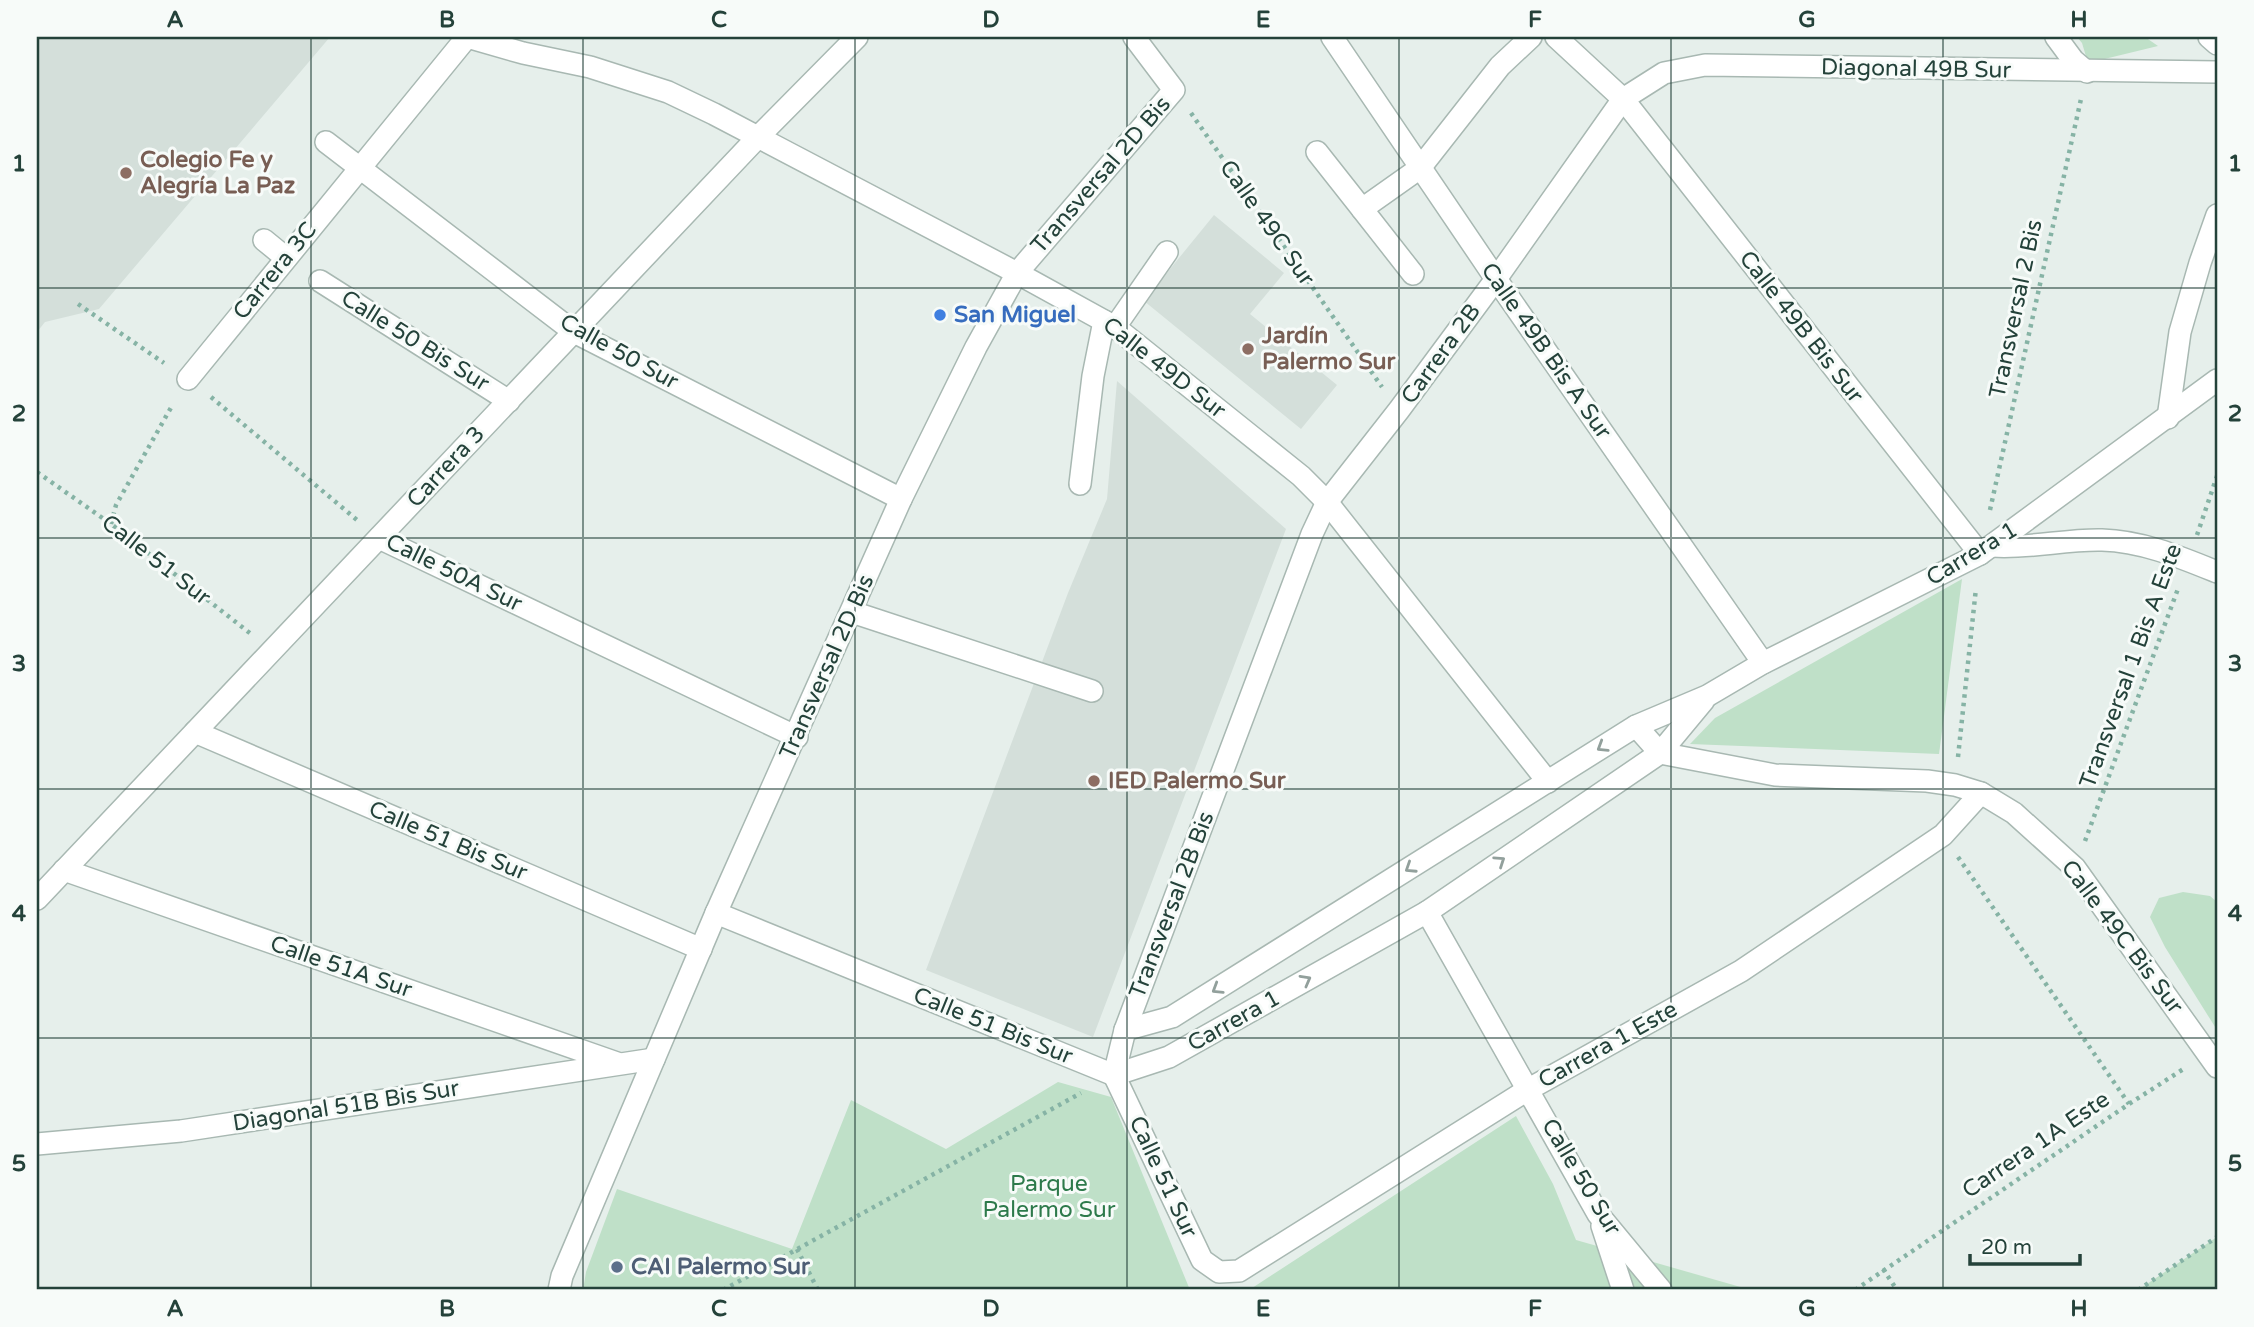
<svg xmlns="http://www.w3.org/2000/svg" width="2254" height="1327" font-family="'Varela Round',sans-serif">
  <rect width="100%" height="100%" fill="#e6efeb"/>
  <g fill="#d4dfda">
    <polygon points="37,37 330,37 99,309 45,322 37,332"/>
    <polygon points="1214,215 1284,273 1250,314 1337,385 1301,429 1144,301"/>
    <polygon points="1117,381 1286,529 1093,1037 926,970 1068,593 1107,499"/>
  </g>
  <g fill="#bfe0c8">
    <polygon points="2077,37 2145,37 2158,46 2088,63 2082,43"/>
    <polygon points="1962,579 1939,754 1690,744 1715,718"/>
    <polygon points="2183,892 2210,896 2217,902 2217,1030 2165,947 2150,917 2159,898"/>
    <polygon points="1058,1082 1111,1097 1190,1290 583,1290 586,1272 617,1189 792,1249 851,1100 946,1149"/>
    <polygon points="1516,1116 1553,1184 1576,1240 1751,1290 1249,1290"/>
    <polygon points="2217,1237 2217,1290 2138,1290"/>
  </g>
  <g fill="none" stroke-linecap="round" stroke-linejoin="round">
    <g stroke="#a8b8b2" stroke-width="24">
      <g id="minor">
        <polyline points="467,37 523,53 590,67 668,92 714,114 1017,273 1115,327 1301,476 1327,502 1548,782"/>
        <polyline points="1332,37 1496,279 1763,663"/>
        <polyline points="1556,37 1623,99 1980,554"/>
        <polyline points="2056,37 2073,60 2087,72"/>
        <polyline points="2209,37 2217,44"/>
        <polyline points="326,142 574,332 901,499"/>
        <polyline points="1317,152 1362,209 1420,168 1500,66 1531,37"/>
        <polyline points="1362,209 1413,274"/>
        <polyline points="264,240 286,258"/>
        <polyline points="320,281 509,401"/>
        <polyline points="1115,327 1167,252"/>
        <polyline points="188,379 467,37"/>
        <polyline points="2168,418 2180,332 2200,263 2217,215"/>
        <polyline points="1080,484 1093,376 1104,321"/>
        <polyline points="379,538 797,737"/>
        <path d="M1992,546C2029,549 2065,539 2102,540C2142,541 2180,557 2217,572"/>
        <polyline points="852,612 1092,691"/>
        <polyline points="1636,726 1660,753 1775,775 1927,781 1955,785 1981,793 2014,813 2075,868 2217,1067"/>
        <polyline points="195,732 701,949"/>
        <polyline points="64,870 617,1063"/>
        <polyline points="37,899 758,137 857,37"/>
        <polyline points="1427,912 1598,1214 1661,1290"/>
        <polyline points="716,913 1114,1075"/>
        <polyline points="1125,1030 1172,1017 1636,726 1707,696 1763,663 1980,554 2217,380"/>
        <polyline points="1114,1075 1125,1030 1312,534 1327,502 1399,410 1496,279 1623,99 1664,73 1705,65 2217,72"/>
        <polyline points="1114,1075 1202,1260 1219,1272 1239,1271 1529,1089 1741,971 1943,835 1981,793"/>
        <polyline points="1114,1075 1169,1057 1427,912 1660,753 1704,700"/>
        <polyline points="37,1144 181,1131 654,1059"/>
        <polyline points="1602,1226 1623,1290"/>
        <polyline points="559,1290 562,1276 716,913 901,499 976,347 1017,273 1174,90 1134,37"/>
      </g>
    </g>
    <g stroke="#86b3a5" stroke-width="4.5" stroke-dasharray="3.5 5" stroke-linecap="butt">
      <polyline points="1191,113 1382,387"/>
      <polyline points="78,304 164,363"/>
      <polyline points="211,397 357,520"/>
      <polyline points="37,472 111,524 251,634"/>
      <polyline points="1990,510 2081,99"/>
      <polyline points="111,524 116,505 173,404"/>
      <polyline points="2197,535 2217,476"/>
      <polyline points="1958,757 1976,588"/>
      <polyline points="2085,841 2179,586"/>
      <polyline points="1958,857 2129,1104"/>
      <polyline points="797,1249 818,1290"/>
      <polyline points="1883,1269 1897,1290"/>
      <polyline points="723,1290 1081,1093"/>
      <polyline points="1855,1290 2129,1104 2185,1068"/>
      <polyline points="2138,1290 2217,1237"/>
    </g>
    <use href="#minor" stroke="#fff" stroke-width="21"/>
  </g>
  <defs><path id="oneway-chevron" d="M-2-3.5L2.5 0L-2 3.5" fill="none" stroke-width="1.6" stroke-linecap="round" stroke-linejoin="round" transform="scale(1.75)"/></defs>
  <g stroke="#92a09c">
    <use href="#oneway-chevron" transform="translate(1602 747) rotate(148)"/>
    <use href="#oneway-chevron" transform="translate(1500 861) rotate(-34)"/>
    <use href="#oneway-chevron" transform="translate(1410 868) rotate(147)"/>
    <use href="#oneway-chevron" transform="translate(1306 980) rotate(-29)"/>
    <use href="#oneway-chevron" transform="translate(1217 989) rotate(148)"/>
  </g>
  <path fill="none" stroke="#24423a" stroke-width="2" stroke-opacity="0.55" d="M311,37V1290M583,37V1290M855,37V1290M1127,37V1290M1399,37V1290M1671,37V1290M1943,37V1290M37,288H2217M37,538H2217M37,789H2217M37,1038H2217"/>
  <g fill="#8d6e63" stroke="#f7fbf9" stroke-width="2.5">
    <circle cx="126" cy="173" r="7"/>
    <circle cx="1248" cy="349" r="7"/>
    <circle cx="1094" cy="781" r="7"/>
  </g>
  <circle fill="#3f7fe0" stroke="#f7fbf9" stroke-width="2.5" cx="940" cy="315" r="7"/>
  <circle fill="#5c6f8a" stroke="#f7fbf9" stroke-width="2.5" cx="617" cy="1267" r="7"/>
  <g text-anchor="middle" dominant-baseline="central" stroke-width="6" stroke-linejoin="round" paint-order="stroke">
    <g font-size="23" fill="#24423a" stroke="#f7fbf9">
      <text transform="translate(1916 69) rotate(1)">Diagonal 49B Sur</text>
      <text transform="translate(1101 175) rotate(-49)">Transversal 2D Bis</text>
      <text transform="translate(1267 223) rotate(55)">Calle 49C Sur</text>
      <text transform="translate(275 271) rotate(-51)">Carrera 3C</text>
      <text transform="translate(2016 309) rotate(-78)">Transversal 2 Bis</text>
      <text transform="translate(1801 327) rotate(52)">Calle 49B Bis Sur</text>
      <text transform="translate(415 341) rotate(32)">Calle 50 Bis Sur</text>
      <text transform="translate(1546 351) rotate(55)">Calle 49B Bis A Sur</text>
      <text transform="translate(619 352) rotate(29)">Calle 50 Sur</text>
      <text transform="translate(1441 354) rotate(-54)">Carrera 2B</text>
      <text transform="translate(1164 368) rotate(38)">Calle 49D Sur</text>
      <text transform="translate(446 467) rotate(-47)">Carrera 3</text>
      <text transform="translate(1972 554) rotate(-31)">Carrera 1</text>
      <text transform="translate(156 560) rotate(38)">Calle 51 Sur</text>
      <text transform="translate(454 573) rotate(26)">Calle 50A Sur</text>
      <text transform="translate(2131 666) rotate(-70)">Transversal 1 Bis A Este</text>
      <text transform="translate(827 667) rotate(-66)">Transversal 2D Bis</text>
      <text transform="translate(448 841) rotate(23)">Calle 51 Bis Sur</text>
      <text transform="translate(1172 905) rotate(-69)">Transversal 2B Bis</text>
      <text transform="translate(2122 937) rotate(53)">Calle 49C Bis Sur</text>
      <text transform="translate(341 967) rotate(19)">Calle 51A Sur</text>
      <text transform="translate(1234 1021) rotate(-29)">Carrera 1</text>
      <text transform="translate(993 1026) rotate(22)">Calle 51 Bis Sur</text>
      <text transform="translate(1608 1045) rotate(-29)">Carrera 1 Este</text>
      <text transform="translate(346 1106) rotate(-9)">Diagonal 51B Bis Sur</text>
      <text transform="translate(2036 1145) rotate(-34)">Carrera 1A Este</text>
      <text transform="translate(1163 1177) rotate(65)">Calle 51 Sur</text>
      <text transform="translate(1581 1177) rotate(59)">Calle 50 Sur</text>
    </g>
    <g font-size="23" font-weight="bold" fill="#785e54" stroke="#f7fbf9" text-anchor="start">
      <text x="140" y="160">Colegio Fe y<tspan x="140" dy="26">Alegría La Paz</tspan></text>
      <text x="1262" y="336">Jardín<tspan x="1262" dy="26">Palermo Sur</tspan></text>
      <text x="1108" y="781">IED Palermo Sur</text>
    </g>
    <g font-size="23" font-weight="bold" fill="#366cbe" stroke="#f7fbf9" text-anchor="start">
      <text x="954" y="315">San Miguel</text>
    </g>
    <g font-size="23" fill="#2d7a4b" stroke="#f7fbf9">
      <text x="1049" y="1184">Parque<tspan x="1049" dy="26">Palermo Sur</tspan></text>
    </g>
    <g font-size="23" font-weight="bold" fill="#4e5e75" stroke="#f7fbf9" text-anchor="start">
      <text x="631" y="1267">CAI Palermo Sur</text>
    </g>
  </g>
  <rect width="2254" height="1327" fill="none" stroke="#f7fbf9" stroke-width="77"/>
  <path d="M1970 1254v10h110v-10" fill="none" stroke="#24423a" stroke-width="3.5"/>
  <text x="1981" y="1254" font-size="21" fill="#24423a" stroke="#f7fbf9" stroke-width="5" paint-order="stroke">20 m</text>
  <rect x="38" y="38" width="2178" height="1250" fill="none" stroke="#24423a" stroke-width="2.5"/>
  <g font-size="23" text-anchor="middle" font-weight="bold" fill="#24423a">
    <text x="175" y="27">A</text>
    <text x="447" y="27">B</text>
    <text x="719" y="27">C</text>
    <text x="991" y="27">D</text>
    <text x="1263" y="27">E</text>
    <text x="1535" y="27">F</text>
    <text x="1807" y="27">G</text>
    <text x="2079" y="27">H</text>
    <text x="19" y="171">1</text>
    <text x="2235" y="171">1</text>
    <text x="19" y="421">2</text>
    <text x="2235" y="421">2</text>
    <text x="19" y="671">3</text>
    <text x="2235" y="671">3</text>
    <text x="19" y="921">4</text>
    <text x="2235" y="921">4</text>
    <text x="19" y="1171">5</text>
    <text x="2235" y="1171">5</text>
    <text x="175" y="1316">A</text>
    <text x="447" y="1316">B</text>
    <text x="719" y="1316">C</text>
    <text x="991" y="1316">D</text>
    <text x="1263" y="1316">E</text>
    <text x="1535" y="1316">F</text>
    <text x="1807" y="1316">G</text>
    <text x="2079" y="1316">H</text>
  </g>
</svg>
